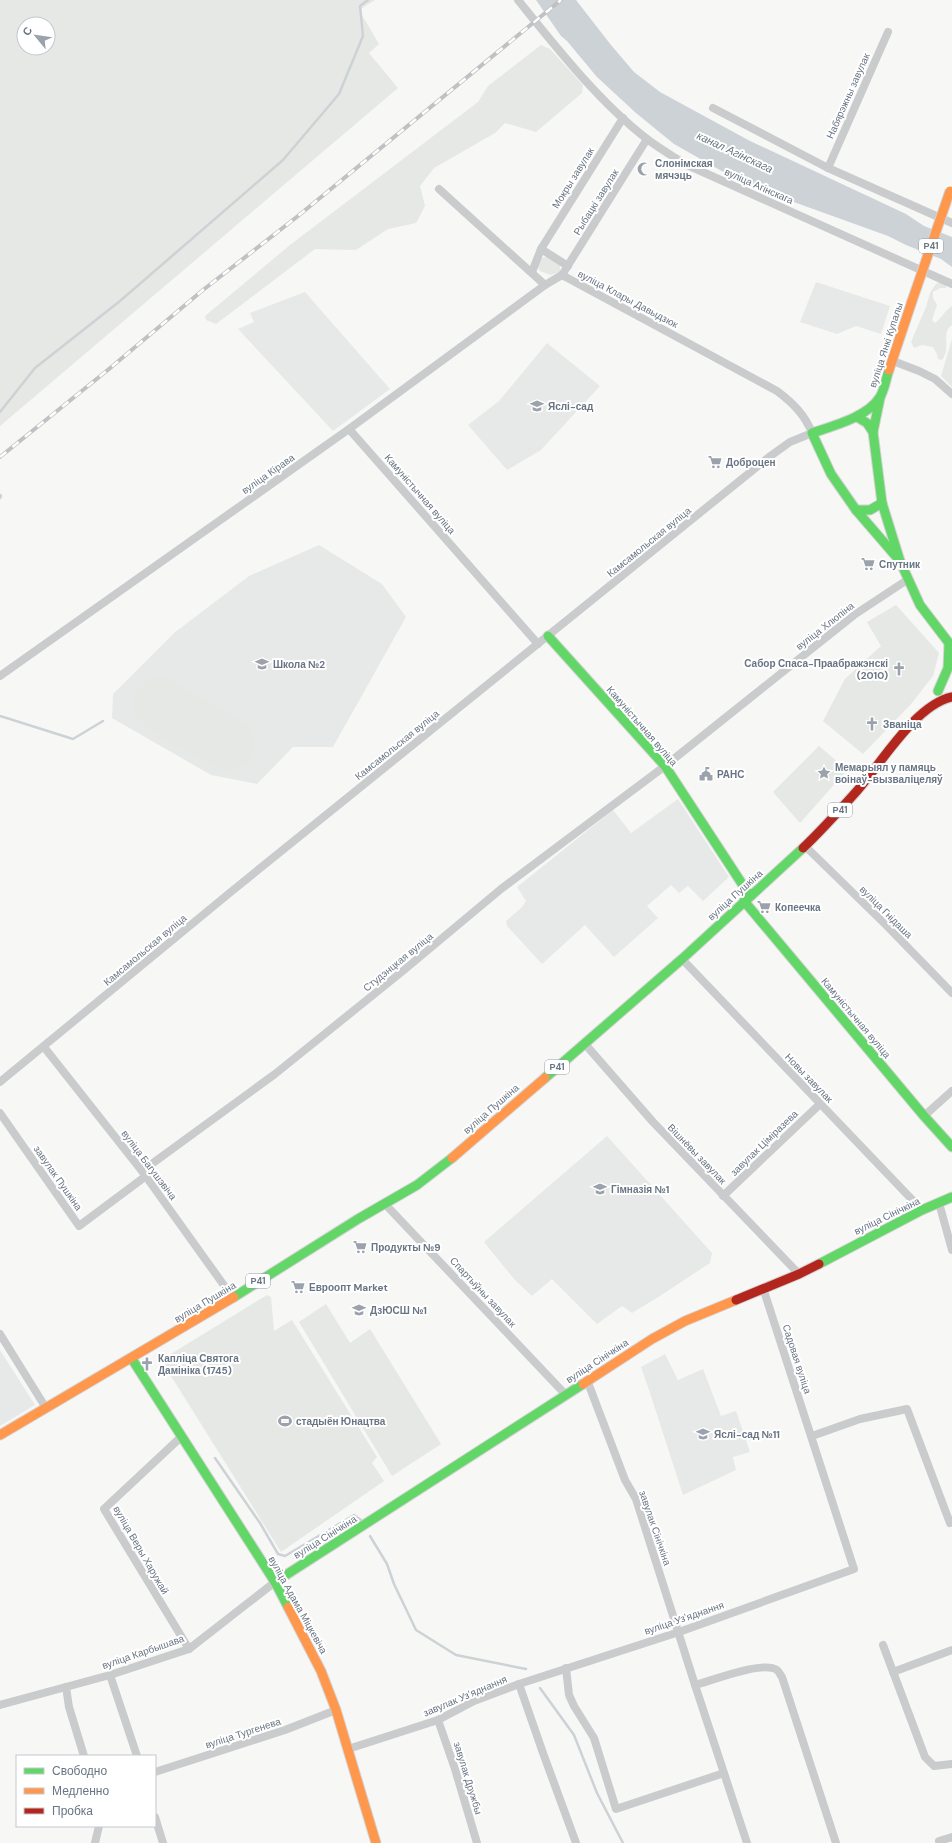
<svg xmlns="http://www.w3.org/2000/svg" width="952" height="1843" font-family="'DM Sans',sans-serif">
  <rect width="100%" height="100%" fill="#f7f7f6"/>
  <g fill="#e7e9e9">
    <polygon points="816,282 890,306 881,334 856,326 837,334 800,322"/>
    <polygon points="305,292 390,389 333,431 238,329 254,322 250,313"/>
    <polygon points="547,343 600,386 541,450 507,470 468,425 499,401"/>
    <polygon points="319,545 382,584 406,617 333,747 293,747 257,784 211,775 112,718 113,694 174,633 249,576"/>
    <polygon points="678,799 729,877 703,901 688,886 679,893 671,885 647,906 658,918 614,957 585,925 542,964 507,926 506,921 522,907 526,901 517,887 613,810 631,833"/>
    <polygon points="607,1136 712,1253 710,1263 660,1296 632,1313 622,1306 597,1324 552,1279 532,1296 514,1279 484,1242"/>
    <polygon points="0,1350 35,1405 0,1426"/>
    <polygon points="665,1354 678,1380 703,1369 721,1416 736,1411 750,1452 733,1457 736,1470 683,1495 650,1393 641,1367"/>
  </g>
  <g fill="#e5e8e4" fill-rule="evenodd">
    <path d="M0,0H375L359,10L379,44L369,53L398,88L0,426ZM24,24H48V48H24Z"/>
    <polygon points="541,45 550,49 583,85 582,93 536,132 505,123 495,133 434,168 420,186 425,206 416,223 388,229 356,250 315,249 216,324 206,320 205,316 290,245 478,102 488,86"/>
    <polygon points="546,257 552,259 560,265 560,272 551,275 540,271 538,268 541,258"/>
    <path d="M940,282L946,285V288H940L933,292V298L937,305L932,320L935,323C942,318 945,310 952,306V325C940,333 952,347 942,360L938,359L937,354L933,347L922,345L914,348L911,342L926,307L930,293L936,284Z"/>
    <polygon points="952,339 952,387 941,376"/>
    <polygon points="896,605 939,653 933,676 911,704 863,754 823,721 845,679 881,646 867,622"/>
    <path d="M163,678L173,681L246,724C253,732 257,742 253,752C249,764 237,772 225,770C213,768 154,733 142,724C125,705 137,677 163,678Z"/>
    <polygon points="819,746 847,770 800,823 773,792"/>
    <polygon points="267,1295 271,1297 274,1331 292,1320 377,1457 372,1463 384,1481 281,1552 161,1360"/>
    <polygon points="326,1304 350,1343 370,1329 441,1444 392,1476 299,1322"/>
  </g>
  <polygon fill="#ccd2d5" points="536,0 576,0 611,45 634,72 660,92 750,141 906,214 924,226 952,237 952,267 941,259 906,245 888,236 791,201 727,174 674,144 636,113 597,77 567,41 561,36"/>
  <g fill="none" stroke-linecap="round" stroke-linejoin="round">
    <g stroke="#ccd2d5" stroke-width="2.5">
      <polyline points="0,412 35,368 120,301 283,160 339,94 363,36 360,6 368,0"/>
      <polyline points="0,495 1,496 0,498"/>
      <polyline points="0,716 73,739 103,721"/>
      <polyline points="215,1458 260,1523 278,1554 285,1556 354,1515 361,1520"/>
      <polyline points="370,1536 387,1564 394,1584 416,1630 456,1655 526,1669"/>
      <polyline points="540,1688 574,1735 597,1793 623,1843"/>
    </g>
    <g stroke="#d4d4d5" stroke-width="11">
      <g id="fast">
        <path d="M889,370C886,378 885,389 880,397C868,417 833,426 812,433L831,474L856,510L900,561"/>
        <polyline points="857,417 867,423 873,432 882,503 900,561 920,605 952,647"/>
        <polyline points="873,432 880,398"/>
        <polyline points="856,510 870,510 882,503"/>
        <polyline points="548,636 665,766 750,896"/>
        <polyline points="938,691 948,668 949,643"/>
        <polyline points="744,901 924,1116 952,1147"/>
        <polyline points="545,1078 682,959 803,848"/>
        <polyline points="819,1264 922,1210 952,1197"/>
        <polyline points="234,1297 358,1219 417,1185 452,1158"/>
        <polyline points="132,1359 275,1582 288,1607"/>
        <polyline points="275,1582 583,1384"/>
      </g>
    </g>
    <g stroke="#d4d4d5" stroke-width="11">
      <g id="slow">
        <polyline points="889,370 912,301"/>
        <polyline points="452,1158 545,1078"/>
        <polyline points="583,1384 652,1339 685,1321 736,1300"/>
        <polyline points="0,1435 234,1297"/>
        <polyline points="288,1607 321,1671 336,1710 376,1843"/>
      </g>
    </g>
    <g stroke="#d4d4d5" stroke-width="11">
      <g id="jam">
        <path d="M803,848C821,831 839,811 856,792C881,764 915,705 952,697"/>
        <polyline points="736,1300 799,1274 819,1264"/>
      </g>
    </g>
    <g stroke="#cacbcc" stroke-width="8">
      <path d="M518,0C556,47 599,102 647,139C659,148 672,156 685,164L952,284"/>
      <polyline points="713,108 828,168 952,223"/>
      <polyline points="828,168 888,32"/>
      <polyline points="541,249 623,118"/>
      <polyline points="532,272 541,249 568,266"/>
      <polyline points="562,275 647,139"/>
      <polyline points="893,361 919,371 935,379 952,394"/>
      <polyline points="349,429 538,644"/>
      <polyline points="0,676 349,429 545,285"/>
      <polyline points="805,846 887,926 952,993"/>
      <polyline points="682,959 922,1210"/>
      <polyline points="585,1044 653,1122 799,1274"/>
      <polyline points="44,1047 142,1171 233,1298"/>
      <path d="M0,1082L232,891L769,457L790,442L812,433C805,415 793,403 777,391L562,275L545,285L439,189"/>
      <polyline points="0,1113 79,1226 146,1176"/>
      <polyline points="924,1116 952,1091"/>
      <polyline points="142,1171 275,1074 404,970 501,889 665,766 854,615 907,580"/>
      <polyline points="723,1196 820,1104"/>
      <polyline points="939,1203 952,1250"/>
      <polyline points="385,1204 565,1394"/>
      <polyline points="0,1334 46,1408"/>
      <polyline points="587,1380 625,1480 636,1499 695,1685 747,1843"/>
      <polyline points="812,1436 860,1419 907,1409 950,1523 952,1522"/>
      <polyline points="181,1437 104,1509 189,1649"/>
      <polyline points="883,1645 925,1757 934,1766 952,1764"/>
      <polyline points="566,1668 569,1695 574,1706 594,1738 616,1809 724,1773"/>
      <polyline points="893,1672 952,1650"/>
      <polyline points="110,1675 137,1756"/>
      <polyline points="519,1684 543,1753 576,1843"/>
      <path d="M695,1685C711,1681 763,1660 777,1670C779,1671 780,1675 782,1677L836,1843"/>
      <polyline points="66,1687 69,1707 84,1756"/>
      <polyline points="0,1705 110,1675 189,1649 275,1582"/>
      <polyline points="438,1720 455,1769 477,1843"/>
      <polyline points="348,1749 438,1720 474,1701 519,1684 679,1632 854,1569 763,1288"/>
      <polyline points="155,1772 285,1730 336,1710"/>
      <polyline points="155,1817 163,1843"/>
      <polyline points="939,1841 952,1837"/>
      <polyline points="95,1843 99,1826"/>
    </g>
    <use href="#fast" stroke="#63d668" stroke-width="9"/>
    <use href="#slow" stroke="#ff974d" stroke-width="9"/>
    <use href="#jam" stroke="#b3261e" stroke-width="9"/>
    <g stroke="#c0c1c3" stroke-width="4">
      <polyline id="rail" points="0,457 109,369 203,290 298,216 561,0"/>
    </g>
    <use href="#rail" stroke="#fff" stroke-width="2.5" stroke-dasharray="8" stroke-linecap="butt"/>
    <g stroke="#d3d4d4" stroke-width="11" stroke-linecap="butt">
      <polyline id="slow-bridge" points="912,301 950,191"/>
    </g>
    <use href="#slow-bridge" stroke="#ff974d" stroke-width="9"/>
  </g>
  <defs>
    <g id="mosque-bare" transform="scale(1.08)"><path d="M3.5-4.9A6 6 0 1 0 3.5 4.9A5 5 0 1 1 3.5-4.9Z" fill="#9ba2ac" stroke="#fff" stroke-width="2.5" paint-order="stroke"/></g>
    <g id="school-bare" transform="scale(1.08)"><path d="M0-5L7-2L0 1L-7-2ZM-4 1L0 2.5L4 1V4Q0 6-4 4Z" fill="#9ba2ac" stroke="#fff" stroke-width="2.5" paint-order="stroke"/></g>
    <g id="supermarket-bare" transform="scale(1.08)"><path d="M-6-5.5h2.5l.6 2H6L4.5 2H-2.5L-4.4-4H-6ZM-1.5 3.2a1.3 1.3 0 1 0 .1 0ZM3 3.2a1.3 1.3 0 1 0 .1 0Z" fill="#9ba2ac" stroke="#fff" stroke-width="2.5" paint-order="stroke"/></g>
    <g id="church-bare" transform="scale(1.08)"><path d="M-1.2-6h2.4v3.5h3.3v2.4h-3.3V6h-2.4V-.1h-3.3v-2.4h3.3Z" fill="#9ba2ac" stroke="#fff" stroke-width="2.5" paint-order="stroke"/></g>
    <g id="sight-bare" transform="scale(1.08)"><path d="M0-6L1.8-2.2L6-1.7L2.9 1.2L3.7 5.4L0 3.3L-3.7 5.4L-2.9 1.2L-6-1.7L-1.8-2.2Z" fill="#9ba2ac" stroke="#fff" stroke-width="2.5" paint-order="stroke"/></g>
    <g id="civic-bare" transform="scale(1.08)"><path d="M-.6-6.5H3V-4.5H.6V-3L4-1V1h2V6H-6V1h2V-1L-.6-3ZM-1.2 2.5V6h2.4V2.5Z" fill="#9ba2ac" stroke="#fff" stroke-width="2.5" paint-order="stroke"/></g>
    <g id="stadium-bare" transform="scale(1.08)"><path d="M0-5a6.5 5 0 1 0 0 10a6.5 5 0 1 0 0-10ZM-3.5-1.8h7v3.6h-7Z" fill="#9ba2ac" stroke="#fff" stroke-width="2.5" paint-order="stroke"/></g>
  </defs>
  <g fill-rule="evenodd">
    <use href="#mosque-bare" x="644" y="169"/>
    <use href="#school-bare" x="537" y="406"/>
    <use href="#supermarket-bare" x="715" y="462"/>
    <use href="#supermarket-bare" x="868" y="564"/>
    <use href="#school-bare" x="262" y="664"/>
    <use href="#church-bare" x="899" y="669"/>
    <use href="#church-bare" x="872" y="724"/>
    <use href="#sight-bare" x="824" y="773"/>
    <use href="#civic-bare" x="706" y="774"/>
    <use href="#supermarket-bare" x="764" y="907"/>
    <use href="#school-bare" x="600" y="1189"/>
    <use href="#supermarket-bare" x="360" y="1247"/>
    <use href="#supermarket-bare" x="298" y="1287"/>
    <use href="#school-bare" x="359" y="1310"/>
    <use href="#church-bare" x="147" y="1364"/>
    <use href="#stadium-bare" x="285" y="1421"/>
    <use href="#school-bare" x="703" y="1434"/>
  </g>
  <g text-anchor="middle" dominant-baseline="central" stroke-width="4" stroke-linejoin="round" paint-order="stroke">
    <g fill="#fff" stroke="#969ea9" stroke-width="1">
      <rect x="919" y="239" width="24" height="14" rx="3"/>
      <rect x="828" y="803" width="24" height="14" rx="3"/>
      <rect x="545" y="1060" width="24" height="14" rx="3"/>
      <rect x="246" y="1274" width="24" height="14" rx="3"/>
    </g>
    <g font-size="9" font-weight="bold" fill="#697584">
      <text x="931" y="246">Р41</text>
      <text x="840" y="810">Р41</text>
      <text x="557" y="1067">Р41</text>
      <text x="258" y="1281">Р41</text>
    </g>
    <g font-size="10" fill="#697584" stroke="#fff">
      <text transform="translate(848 96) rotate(-66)">Набярэжны завулак</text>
      <text transform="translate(573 178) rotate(-58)">Мокры завулак</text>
      <text transform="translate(759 186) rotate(24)">вуліца Агінскага</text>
      <text transform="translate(596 202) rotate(-58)">Рыбацкі завулак</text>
      <text transform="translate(628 299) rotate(28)">вуліца Клары Давыдзюк</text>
      <text transform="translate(886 345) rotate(-72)">вуліца Янкі Купалы</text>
      <text transform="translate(268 474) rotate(-35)">вуліца Кірава</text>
      <text transform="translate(420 494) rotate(49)">Камуністычная вуліца</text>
      <text transform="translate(649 542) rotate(-39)">Камсамольская вуліца</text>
      <text transform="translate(825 626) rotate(-38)">вуліца Хлюпіна</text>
      <text transform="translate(642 726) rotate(49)">Камуністычная вуліца</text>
      <text transform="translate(397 745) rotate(-39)">Камсамольская вуліца</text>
      <text transform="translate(735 895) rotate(-42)">вуліца Пушкіна</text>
      <text transform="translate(886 912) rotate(45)">вуліца Гнідаша</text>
      <text transform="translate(145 950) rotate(-40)">Камсамольская вуліца</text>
      <text transform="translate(398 962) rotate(-39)">Студэнцкая вуліца</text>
      <text transform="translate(856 1018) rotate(50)">Камуністычная вуліца</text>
      <text transform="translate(809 1078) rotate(46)">Новы завулак</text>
      <text transform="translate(491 1109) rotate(-41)">вуліца Пушкіна</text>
      <text transform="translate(764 1143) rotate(-44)">завулак Ціміразева</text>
      <text transform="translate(697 1154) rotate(46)">Вішнёвы завулак</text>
      <text transform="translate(149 1165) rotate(53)">вуліца Багушэвіча</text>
      <text transform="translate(58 1178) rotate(55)">завулак Пушкіна</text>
      <text transform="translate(887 1216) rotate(-26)">вуліца Сінічкіна</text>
      <text transform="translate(483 1292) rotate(47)">Спартыўны завулак</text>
      <text transform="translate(205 1302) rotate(-31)">вуліца Пушкіна</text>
      <text transform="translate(797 1359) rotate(72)">Садовая вуліца</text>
      <text transform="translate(597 1361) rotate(-33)">вуліца Сінічкіна</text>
      <text transform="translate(655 1528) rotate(71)">завулак Сінічкіна</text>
      <text transform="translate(325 1537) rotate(-32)">вуліца Сінічкіна</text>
      <text transform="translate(141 1550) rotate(60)">вуліца Веры Харужай</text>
      <text transform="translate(298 1605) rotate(61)">вуліца Адама Міцкевіча</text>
      <text transform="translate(684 1618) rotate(-19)">вуліца Узʼяднання</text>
      <text transform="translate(143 1652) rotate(-19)">вуліца Карбышава</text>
      <text transform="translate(465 1696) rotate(-23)">завулак Узʼяднання</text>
      <text transform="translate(243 1733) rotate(-18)">вуліца Тургенева</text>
      <text transform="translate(468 1778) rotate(73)">завулак Дружбы</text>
    </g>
    <g font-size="10" font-weight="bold" fill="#697584" stroke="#fff" text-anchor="start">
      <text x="655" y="163">Слонімская<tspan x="655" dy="12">мячэць</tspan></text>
      <text x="548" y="406">Яслі-сад</text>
      <text x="726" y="462">Доброцен</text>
      <text x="879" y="564">Спутник</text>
      <text x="888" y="663" text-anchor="end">Сабор Спаса-Праабражэнскі<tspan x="888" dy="12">(2010)</tspan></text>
      <text x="273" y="664">Школа №2</text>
      <text x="883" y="724">Званіца</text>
      <text x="835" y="767">Мемарыял у памяць<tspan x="835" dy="12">воінаў-вызваліцеляў</tspan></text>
      <text x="717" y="774">РАНС</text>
      <text x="775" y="907">Копеечка</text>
      <text x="611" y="1189">Гімназія №1</text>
      <text x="371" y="1247">Продукты №9</text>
      <text x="309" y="1287">Евроопт Market</text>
      <text x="370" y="1310">ДзЮСШ №1</text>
      <text x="158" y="1358">Капліца Святога<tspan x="158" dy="12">Дамініка (1745)</tspan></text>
      <text x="296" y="1421">стадыён Юнацтва</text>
      <text x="714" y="1434">Яслі-сад №11</text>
    </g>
    <g font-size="11" font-style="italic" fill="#65757f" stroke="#fff">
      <text transform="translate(735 152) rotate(25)">канал Агінскага</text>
    </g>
  </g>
  <rect x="16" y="1755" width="140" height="72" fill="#ffffff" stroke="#c3c8ce"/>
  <rect x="24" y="1768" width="20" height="6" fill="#63d668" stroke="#c3c8ce"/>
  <text x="52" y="1775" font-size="12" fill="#697584">Свободно</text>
  <rect x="24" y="1788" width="20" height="6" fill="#ff974d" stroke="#c3c8ce"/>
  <text x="52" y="1795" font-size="12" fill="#697584">Медленно</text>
  <rect x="24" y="1808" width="20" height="6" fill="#b3261e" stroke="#c3c8ce"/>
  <text x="52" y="1815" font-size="12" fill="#697584">Пробка</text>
  <g transform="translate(36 36) rotate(299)"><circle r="19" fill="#ffffff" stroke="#c3c8ce"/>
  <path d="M0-3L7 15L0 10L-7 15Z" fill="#9ba2ac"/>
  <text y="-6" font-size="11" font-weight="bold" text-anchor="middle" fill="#697584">С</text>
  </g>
</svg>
